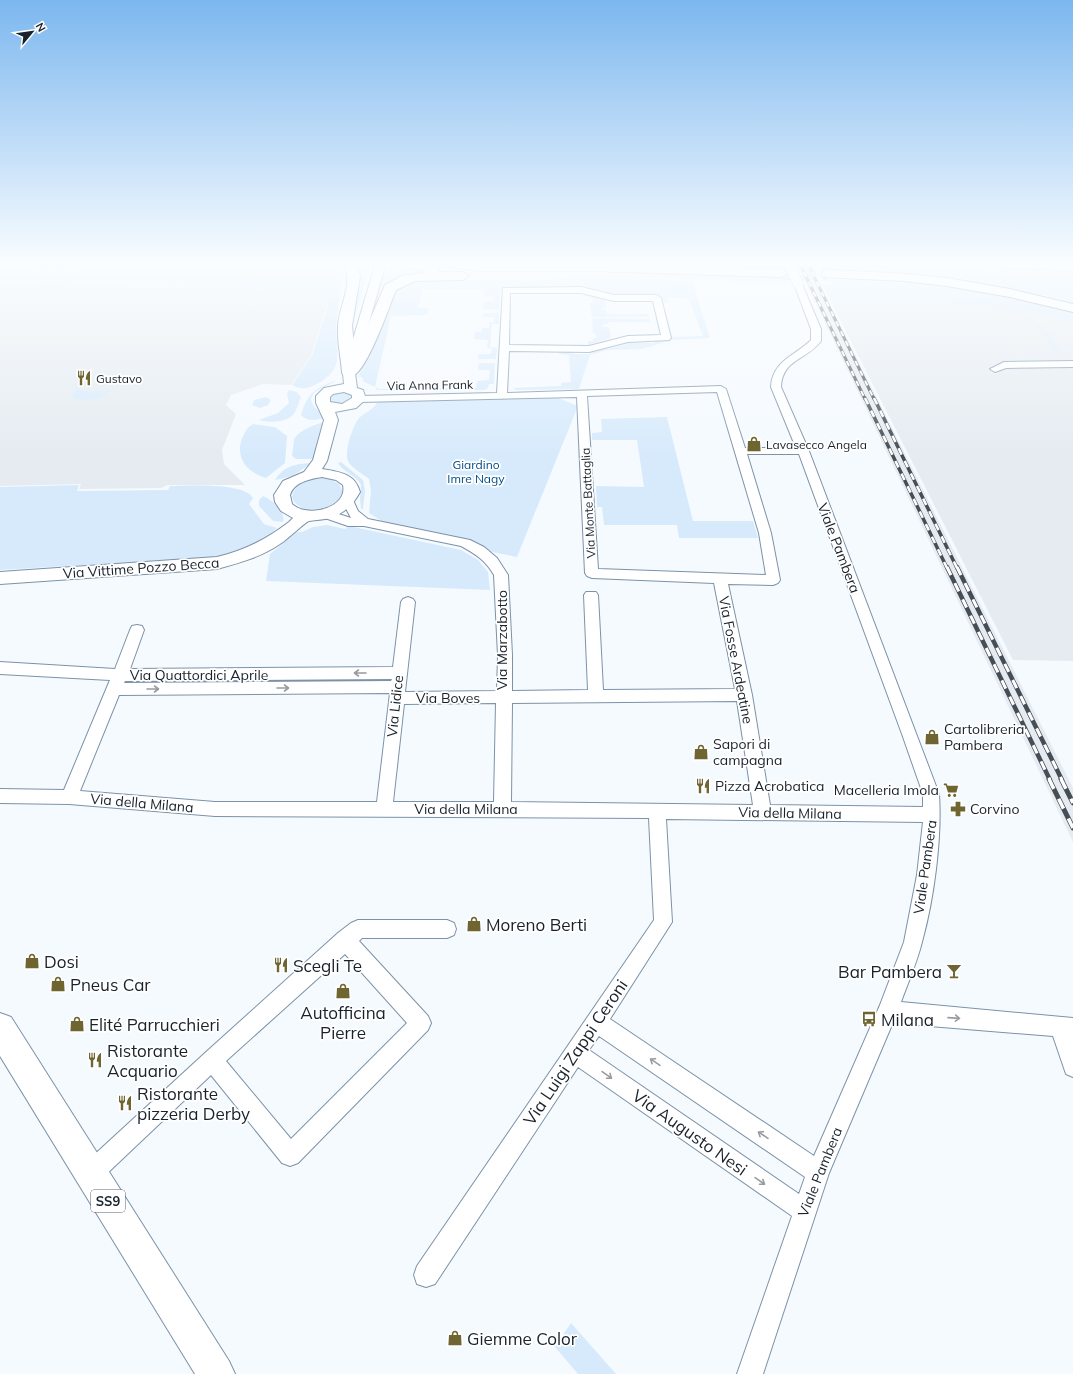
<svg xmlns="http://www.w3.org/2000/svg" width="1073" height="1374" font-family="Mulish,sans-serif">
  <rect width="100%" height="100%" fill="#f5faff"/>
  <g fill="#e5ebf1">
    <polygon points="0,281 67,281 301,290 319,294 326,300 327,305 311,356 291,385 263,384 231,395 226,405 236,414 222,450 224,464 245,485 168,485 161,488 79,489 81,484 0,486"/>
    <polygon points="805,281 818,281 1073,788 1073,842"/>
    <polygon points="974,300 1033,311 1073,322 1073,661 1013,660 831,302"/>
  </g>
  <g fill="#d7eafc">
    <path d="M89,262H343L346,265L348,283L343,278C340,294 337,312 336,328C336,353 345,368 317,384C307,389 302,390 292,385L312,356L328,305C326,296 319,294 312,291L100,281L0,280V264L61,267Z"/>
    <polygon points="355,262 371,262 353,323 359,275 359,269"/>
    <polygon points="582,262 781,262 783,270 604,264"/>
    <path d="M813,262H969L992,266L1073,269V302C1019,290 965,279 910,274C882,271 853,271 824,271L820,263Z"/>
    <path d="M388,264L443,274C426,274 395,271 384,287C377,298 372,319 367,331L384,270H387Z"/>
    <polygon points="616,274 786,277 789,284 646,277 646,279 692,281 710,338 672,340 642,349 607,350 590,355 579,389 516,390 513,388 561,386 561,383 571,382 569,355 559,354 559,351 573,351 573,354 590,354 590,350 604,347 607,349 627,344 624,341 631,341 632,343 654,343 654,341 672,340 672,337 703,336 689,299 668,297 669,303 664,303 662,296 616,296 583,288 501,289 499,309 483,309 484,302 494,302 494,296 484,296 485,289 422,289 418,308 429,308 427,315 391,316 375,387 379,389 476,388 477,381 489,380 490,370 478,370 479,363 495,363 494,384 489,384 488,388 485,390 377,390 375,387 364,382 362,377 358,377 395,286 411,280 539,280"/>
    <path d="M829,278C911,279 993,290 1073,312V323C995,297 912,303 831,302L822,284H832Z"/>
    <polygon points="584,294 605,300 606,307 601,308 602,310 606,310 607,314 648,314 649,317 592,317 589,303 593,303 593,299 585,296"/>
    <polygon points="483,313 499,313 499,324 492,324 490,347 497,348 496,359 478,359 479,354 491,354 492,348 487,348 488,340 474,339 475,332 481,332 482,328 489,328 489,322 494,322 494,317 483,317"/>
    <polygon points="1020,314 1039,318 1033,318 1045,333 1052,333 1053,334 1046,334 1060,351 1068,353 1051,353 1050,351 1057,351 1028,316 1022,316"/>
    <polygon points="601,318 649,319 650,322 608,322 608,324 603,324 603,327 609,327 611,338 588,345 588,341 593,341 593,338 596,338 596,333 593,333 592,319"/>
    <path d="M336,380C330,387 307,390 312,403C315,409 321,413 325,418C316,420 307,422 301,415C308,393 314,389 336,380Z"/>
    <path d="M77,388L89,392L110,390C103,402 86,399 73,399L72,397Z"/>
    <path d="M289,390L297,392L301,397C299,402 298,407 295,412C289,423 269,423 259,420L278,413L289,403L287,394Z"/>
    <polygon points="343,391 350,393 354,396 346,404 330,404 328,397"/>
    <polygon points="266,397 271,400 268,405 260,408 252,405 254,400"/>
    <path d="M558,398L578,406L517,557L492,552L479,544L386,524L369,513L371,490L369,479C363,474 350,467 348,461C344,451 353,424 360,417C366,412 376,408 378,400Z"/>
    <polygon points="667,417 693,521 753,521 758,538 679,538 677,525 604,525 602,507 597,507 596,486 644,487 637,440 592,440 592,433 602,432 601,419"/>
    <path d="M326,422L314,459H296L292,456C293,451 293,445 294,440C297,431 317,423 326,422Z"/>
    <path d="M253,424L275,427L287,436L285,463L266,478C246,472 234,457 243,436C246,431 247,427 253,424Z"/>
    <path d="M341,462L363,480L365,491L363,509H361L360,499L361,485C356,475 344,473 338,463Z"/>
    <path d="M311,463L293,476L275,480C284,466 295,464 311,463Z"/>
    <path d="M317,478L330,479L339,484L343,492C337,510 298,518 292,497C294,485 306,480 317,478Z"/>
    <path d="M79,485L77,491L168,490L170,486C186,486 244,482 253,498L249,504L264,524L277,528C257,547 243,550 217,557L0,570V487Z"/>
    <path d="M263,496C272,500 286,511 283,522L273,521L259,506V500Z"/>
    <polygon points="327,525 345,529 349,526 461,550 478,560 488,572 490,590 266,581 270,554 297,532 302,532 313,527"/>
    <polygon points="571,1323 616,1374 578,1374 555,1347"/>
  </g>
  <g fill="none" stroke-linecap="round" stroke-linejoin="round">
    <polyline stroke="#c9cfd5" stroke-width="14" stroke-dasharray="14 7" stroke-linecap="butt" points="781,273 827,274"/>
    <g stroke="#7c92a8" stroke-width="2">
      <g id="minor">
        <polygon points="981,262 1073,264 1073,270 1005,268"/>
        <path d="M798,281L802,284L821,329V341C807,360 782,359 781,387L809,451L939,794C942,838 934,899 922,942C917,962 908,983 901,1002L1073,1018V1077L1066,1074L1053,1036L905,1024L894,1020L829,1173L763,1374H737L792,1216L578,1067L435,1284L426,1287L417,1284L414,1275L417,1266L654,920L649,818L215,816L69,804L0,803V789L64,790L110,680L0,674V662L115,669L130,630L132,626L137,625L142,626L144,630L130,669L393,667L401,602L403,599L408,597L413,599L415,602L405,692L497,691L498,655L494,575C486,561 476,554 461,546L364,526H348L322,517L320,514L326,510L351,518L342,501L348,497L352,498L358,511L368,519L470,540L484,547L497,558L508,575L512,655V691L588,690L584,595L586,592H596L598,595L603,690L735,689L714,583L592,578L587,576L585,573L577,397L359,402L354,399L359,396L497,393L503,288L581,287L614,295H657L661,298L671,338L669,340L628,342L589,352L509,351L507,393L721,386L726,389L745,448H796L771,387C772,361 795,356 811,340V329L794,284ZM510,293H581L614,301H653L661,335L628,336L589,346L509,345ZM717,392L759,533L766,575L598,569L587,396ZM747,454H799L902,734L923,794V807L770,805L752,695L728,584L773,585L778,583L780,580L771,533ZM392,679L391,681L124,683L125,681ZM390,693L377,802H215L80,791L119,695ZM737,701L753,805L511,802L512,703ZM496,703L494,802H393L404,704ZM666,819L923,822L917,875L904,942L880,1005L814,1156L610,1019L672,922ZM599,1036L805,1177L799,1194L589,1050Z"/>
        <polygon points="1073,361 1073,367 1006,368 995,372 990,369 1004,362"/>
        <path d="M358,920H447L454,923L456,929L454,935L447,938H362L359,941L428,1016L431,1023L428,1030L298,1163L290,1166L282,1163L211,1075L98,1182L90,1185L82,1182L79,1174L82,1166L205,1053L338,933L351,923ZM345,954L407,1023L291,1139L226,1061Z"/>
      </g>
    </g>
    <g stroke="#7c92a8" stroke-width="2">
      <path id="tertiary" d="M376,262H386L355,373L357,388L363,390L366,399L356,408L335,412L338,420L327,461L322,469C339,472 355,473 360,492C352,507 341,516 325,519C320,520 314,520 309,521C305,522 287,540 280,544C261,557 239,563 217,569L0,584V572L217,557C244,551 267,539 289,522L293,518L281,511L275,502L274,495L283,481L304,472L313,460L324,420L316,403V396L324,388L344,384L343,373ZM344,392L352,395V398L342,404L330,402V397L333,394ZM322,477L336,480L343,485C348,509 306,518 292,504L290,495C294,482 310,479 322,477Z"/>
    </g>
    <g stroke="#7c92a8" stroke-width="2">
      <polygon id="primary" points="0,1013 11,1017 229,1361 235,1374 195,1374 0,1056"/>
    </g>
    <g stroke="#7c92a8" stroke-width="2">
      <g id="trunk">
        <path d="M31,262H76C71,268 36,268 31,262Z"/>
        <path d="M343,262H355L360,276L352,326L355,355L385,285L402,276L428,272L395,265L393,262H419L437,266L439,269L437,272H463L469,276L463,280L415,281L396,290C389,307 368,369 353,376C350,378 347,377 344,376L342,373C341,357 337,342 338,326C339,305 355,283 343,262Z"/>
        <polygon points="435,262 592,263 781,269 787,273 781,277 592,271 482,271 441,266"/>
        <polygon points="827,270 895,273 947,278 1010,289 1073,304 1073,312 1010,297 947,286 904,281 823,277 821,274 823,271"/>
      </g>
    </g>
    <use href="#minor" fill="#fff" fill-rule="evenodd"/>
    <use href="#tertiary" fill="#fff" fill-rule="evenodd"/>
    <use href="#primary" fill="#fff" fill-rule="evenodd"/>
    <use href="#trunk" fill="#fff" fill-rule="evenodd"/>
    <g stroke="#454d55" stroke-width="3">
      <g id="rail-far3">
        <polyline points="799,262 865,399"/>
        <polyline points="807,262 874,399"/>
      </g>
    </g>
    <g stroke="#454d55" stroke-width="3.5">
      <g id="rail-far2">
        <polyline points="865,398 947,568"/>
        <polyline points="874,398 957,568"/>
      </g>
    </g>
    <g stroke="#454d55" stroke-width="4.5">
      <g id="rail-far1">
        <polyline points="947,567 1050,780"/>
        <polyline points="957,567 1062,780"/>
      </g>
    </g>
    <g stroke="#454d55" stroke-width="5">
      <g id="rail">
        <polyline points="1049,779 1073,828"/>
        <polyline points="1061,779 1073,803"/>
      </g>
    </g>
    <use href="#rail-far3" stroke="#fff" stroke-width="2" stroke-dasharray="5.5" stroke-linecap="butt"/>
    <use href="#rail-far2" stroke="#fff" stroke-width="2.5" stroke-dasharray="7" stroke-linecap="butt"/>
    <use href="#rail-far1" stroke="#fff" stroke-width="3" stroke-dasharray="9" stroke-linecap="butt"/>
    <use href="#rail" stroke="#fff" stroke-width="3.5" stroke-dasharray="11" stroke-linecap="butt"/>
    <g stroke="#7c92a8" stroke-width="11" stroke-linecap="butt">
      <polyline id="minor-bridge" points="789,264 798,284"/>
    </g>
    <use href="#minor-bridge" stroke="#fff" stroke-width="10"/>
  </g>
  <defs><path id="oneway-shaft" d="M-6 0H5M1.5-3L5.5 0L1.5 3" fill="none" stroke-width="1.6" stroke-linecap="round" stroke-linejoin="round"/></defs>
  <g stroke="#989ca0">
    <use href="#oneway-shaft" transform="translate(360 673) rotate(180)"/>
    <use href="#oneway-shaft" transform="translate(283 688)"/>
    <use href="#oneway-shaft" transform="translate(153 689)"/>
    <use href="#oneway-shaft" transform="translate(954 1018) rotate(4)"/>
    <use href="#oneway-shaft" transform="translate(655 1062) rotate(-146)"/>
    <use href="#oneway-shaft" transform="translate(607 1075) rotate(35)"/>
    <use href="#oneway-shaft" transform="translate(763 1135) rotate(-146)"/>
    <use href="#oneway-shaft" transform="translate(760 1181) rotate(35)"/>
  </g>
  <linearGradient id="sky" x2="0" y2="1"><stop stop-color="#7cb7ef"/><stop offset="0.58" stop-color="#fafdff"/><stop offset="1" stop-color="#fafdff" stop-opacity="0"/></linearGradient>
  <rect width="1073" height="455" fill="url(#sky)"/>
  <defs>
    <g id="restaurant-bare" transform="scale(1.2)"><path d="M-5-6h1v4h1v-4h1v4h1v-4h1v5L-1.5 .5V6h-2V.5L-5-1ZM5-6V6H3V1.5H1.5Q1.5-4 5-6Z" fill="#6e6531" stroke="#fff" stroke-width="2.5" paint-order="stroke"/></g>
    <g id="shop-bare" transform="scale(1.2)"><path d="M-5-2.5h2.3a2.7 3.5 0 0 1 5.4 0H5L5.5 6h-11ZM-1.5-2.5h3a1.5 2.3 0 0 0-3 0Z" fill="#6e6531" stroke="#fff" stroke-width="2.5" paint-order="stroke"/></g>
    <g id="supermarket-bare" transform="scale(1.2)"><path d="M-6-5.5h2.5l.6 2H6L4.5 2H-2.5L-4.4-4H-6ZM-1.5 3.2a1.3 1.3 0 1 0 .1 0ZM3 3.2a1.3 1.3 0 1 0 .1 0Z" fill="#6e6531" stroke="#fff" stroke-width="2.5" paint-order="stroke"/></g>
    <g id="pharmacy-bare" transform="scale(1.2)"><path d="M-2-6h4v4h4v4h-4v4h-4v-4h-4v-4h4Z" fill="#6e6531" stroke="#fff" stroke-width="2.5" paint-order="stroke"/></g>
    <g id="bar-bare" transform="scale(1.2)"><path d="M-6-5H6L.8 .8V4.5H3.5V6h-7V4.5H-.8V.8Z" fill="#6e6531" stroke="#fff" stroke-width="2.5" paint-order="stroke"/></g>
    <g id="bus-bare" transform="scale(1.2)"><path d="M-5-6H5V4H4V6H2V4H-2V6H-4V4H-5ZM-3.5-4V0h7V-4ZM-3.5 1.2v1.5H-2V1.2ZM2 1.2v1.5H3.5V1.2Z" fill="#6e6531" stroke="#fff" stroke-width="2.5" paint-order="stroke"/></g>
  </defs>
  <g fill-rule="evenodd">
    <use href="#restaurant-bare" x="84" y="378"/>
    <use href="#shop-bare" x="754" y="444"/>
    <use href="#shop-bare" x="932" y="737"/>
    <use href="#shop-bare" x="701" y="752"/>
    <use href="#restaurant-bare" x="703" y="786"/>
    <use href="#supermarket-bare" x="951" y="790"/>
    <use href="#pharmacy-bare" x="958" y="809"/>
    <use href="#shop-bare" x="474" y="924"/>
    <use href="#shop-bare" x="32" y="961"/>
    <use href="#restaurant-bare" x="281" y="965"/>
    <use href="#bar-bare" x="954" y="971"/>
    <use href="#shop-bare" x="58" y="984"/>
    <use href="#shop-bare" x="343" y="991"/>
    <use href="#bus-bare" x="869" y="1019"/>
    <use href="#shop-bare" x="77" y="1024"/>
    <use href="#restaurant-bare" x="95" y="1060"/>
    <use href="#restaurant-bare" x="125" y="1103"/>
    <use href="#shop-bare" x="455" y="1338"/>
  </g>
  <g text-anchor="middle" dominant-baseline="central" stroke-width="3.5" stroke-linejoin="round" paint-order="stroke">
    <g font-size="12" fill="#19222b" stroke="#fff" text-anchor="start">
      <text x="96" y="378">Gustavo</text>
      <text x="766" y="444">Lavasecco Angela</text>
    </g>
    <g font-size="12" fill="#19222b" stroke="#fff">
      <text transform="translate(430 385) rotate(-1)">Via Anna Frank</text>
      <text transform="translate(588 503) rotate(-93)">Via Monte Battaglia</text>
    </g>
    <g font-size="12" fill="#004c84" stroke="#fff">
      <text x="476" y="464">Giardino<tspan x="476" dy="14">Imre Nagy</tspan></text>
    </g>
    <rect fill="#fff" stroke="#5e646b" stroke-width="1" x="91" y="1190" width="34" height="22" rx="3"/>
    <g font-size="13" font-weight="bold" fill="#19222b">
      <text x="108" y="1201">SS9</text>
    </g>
    <g font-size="14" fill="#19222b" stroke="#fff">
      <text transform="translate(839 548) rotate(69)">Viale Pambera</text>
      <text transform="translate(141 568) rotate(-4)">Via Vittime Pozzo Becca</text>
      <text transform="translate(502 640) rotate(-90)">Via Marzabotto</text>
      <text transform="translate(736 660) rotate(79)">Via Fosse Ardeatine</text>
      <text x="199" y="675">Via Quattordici Aprile</text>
      <text x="448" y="698">Via Boves</text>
      <text transform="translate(395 706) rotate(-84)">Via Lidice</text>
      <text transform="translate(142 803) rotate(5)">Via della Milana</text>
      <text x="466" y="809">Via della Milana</text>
      <text transform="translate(790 813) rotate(1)">Via della Milana</text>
      <text transform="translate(925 867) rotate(-82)">Viale Pambera</text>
      <text transform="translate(820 1172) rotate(-68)">Viale Pambera</text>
    </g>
    <g font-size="14" fill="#19222b" stroke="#fff" text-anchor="start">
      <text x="944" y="729">Cartolibreria<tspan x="944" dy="16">Pambera</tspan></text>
      <text x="713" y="744">Sapori di<tspan x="713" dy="16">campagna</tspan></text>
      <text x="715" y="786">Pizza Acrobatica</text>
      <text x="939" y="790" text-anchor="end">Macelleria Imola</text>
      <text x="970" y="809">Corvino</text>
    </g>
    <g font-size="17" fill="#19222b" stroke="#fff" text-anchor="start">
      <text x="486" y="924">Moreno Berti</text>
      <text x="44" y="961">Dosi</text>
      <text x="293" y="965">Scegli Te</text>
      <text x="942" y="971" text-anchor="end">Bar Pambera</text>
      <text x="70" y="984">Pneus Car</text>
      <text x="343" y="1012" text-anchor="middle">Autofficina<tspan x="343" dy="20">Pierre</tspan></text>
      <text x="881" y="1019">Milana</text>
      <text x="89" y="1024">Elité Parrucchieri</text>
      <text x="107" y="1050">Ristorante<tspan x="107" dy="20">Acquario</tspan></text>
      <text x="137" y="1093">Ristorante<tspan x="137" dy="20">pizzeria Derby</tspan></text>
      <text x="467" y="1338">Giemme Color</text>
    </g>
    <g font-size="17" fill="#19222b" stroke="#fff">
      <text transform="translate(575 1052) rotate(-56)">Via Luigi Zappi Ceroni</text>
      <text transform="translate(690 1132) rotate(35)">Via Augusto Nesi</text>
    </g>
  </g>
  <g transform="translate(32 32) rotate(61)" stroke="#ffffff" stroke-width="3" paint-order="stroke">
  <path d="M0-3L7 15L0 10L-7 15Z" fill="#19222b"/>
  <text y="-6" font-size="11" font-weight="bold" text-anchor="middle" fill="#19222b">N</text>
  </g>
</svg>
